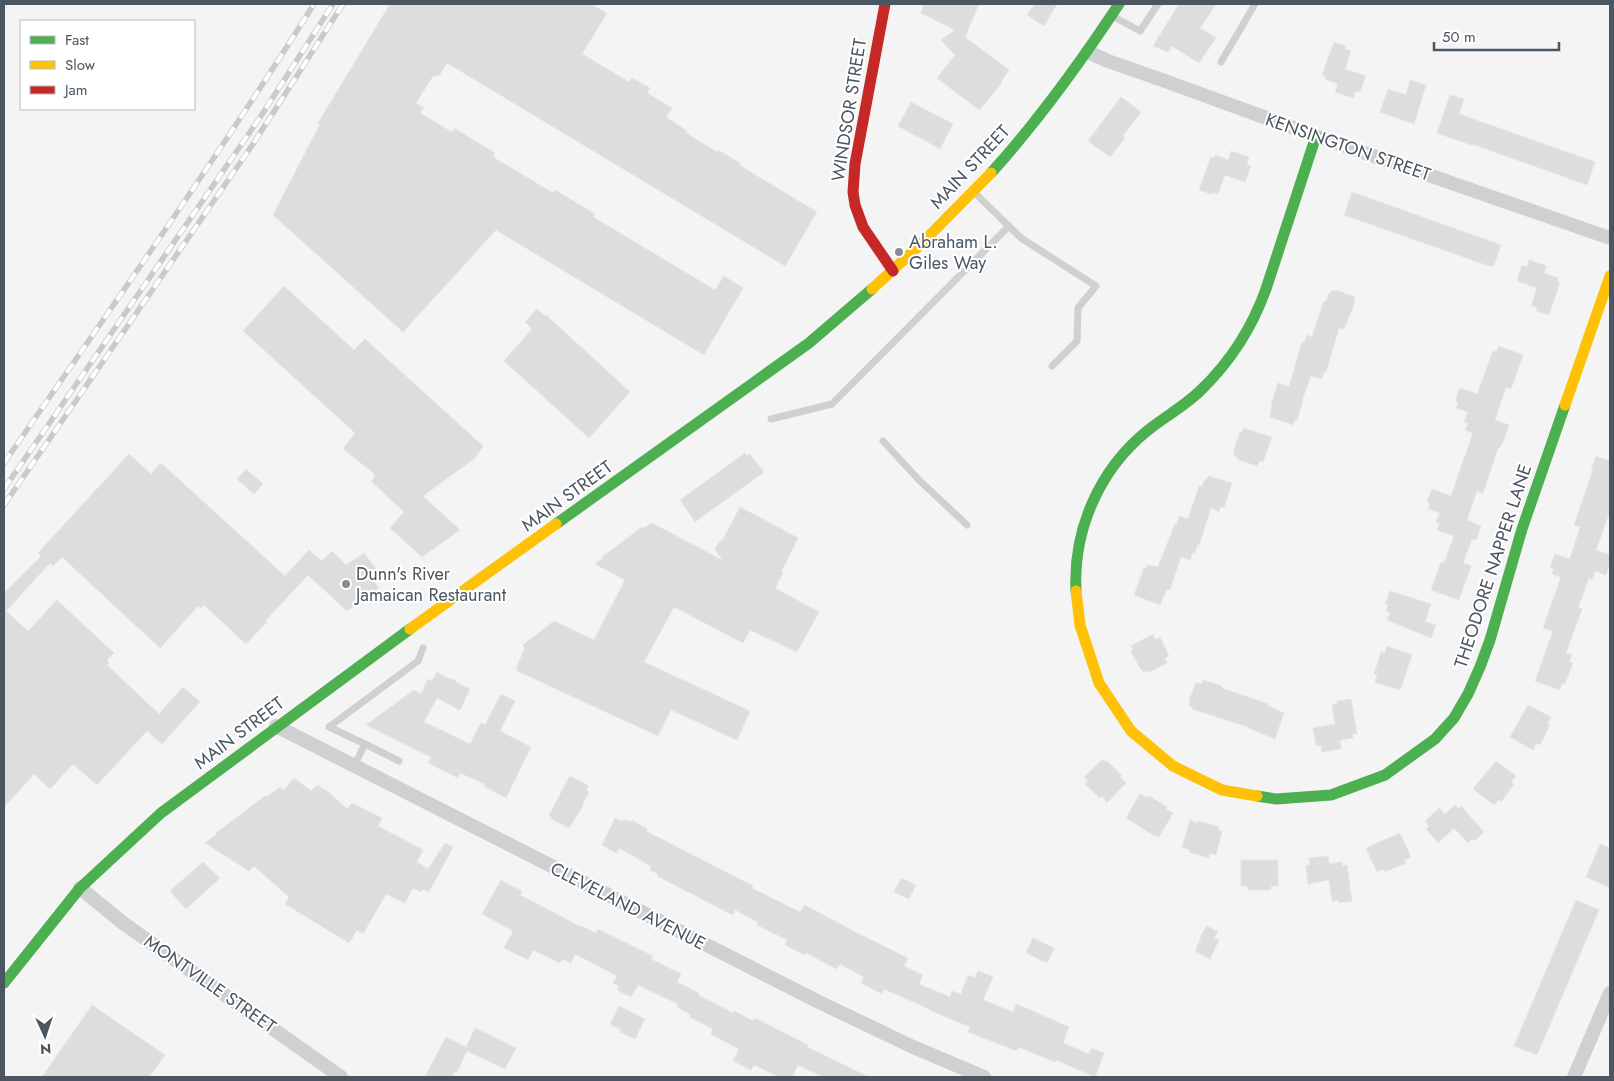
<svg xmlns="http://www.w3.org/2000/svg" width="1614" height="1081" font-family="Jost,sans-serif">
  <rect width="100%" height="100%" fill="#f4f4f4"/>
  <g fill="#ddddde" stroke="#e5e6e7">
    <polygon points="390,4 591,4 607,13 582,54 629,82 632,78 650,88 647,93 672,108 666,117 687,131 686,133 717,152 718,150 740,163 739,165 817,212 785,266 447,63 439,76 437,75 436,77 433,76 416,103 424,108 420,113 452,132 454,128 495,153 493,157 553,193 555,190 595,214 593,217 715,290 724,276 743,288 704,355 496,230 403,332 273,215 320,124 318,123"/>
    <polygon points="924,4 979,4 965,37 1009,70 1001,82 1002,83 979,110 937,78 955,55 941,40 955,30 921,13"/>
    <polygon points="1035,4 1057,4 1044,26 1027,15"/>
    <polygon points="1179,4 1216,4 1200,28 1216,38 1199,63 1172,46 1168,52 1153,46"/>
    <polygon points="1334,42 1346,46 1345,49 1351,51 1345,69 1366,76 1360,92 1356,91 1353,98 1335,92 1338,84 1325,79 1326,76 1322,75"/>
    <polygon points="1410,80 1426,85 1414,124 1380,112 1388,89 1406,95"/>
    <polygon points="1450,95 1464,99 1459,114 1595,162 1587,185 1472,144 1471,145 1437,133"/>
    <polygon points="1121,97 1141,112 1123,136 1125,138 1110,157 1088,141"/>
    <polygon points="911,102 953,124 940,149 898,126"/>
    <polygon points="1231,151 1249,157 1247,164 1251,166 1245,182 1225,175 1218,194 1212,192 1211,194 1199,190 1211,157 1214,158 1216,155 1228,160"/>
    <polygon points="1352,192 1501,245 1494,266 1489,266 1344,215"/>
    <polygon points="1529,260 1547,266 1544,273 1558,278 1557,281 1560,282 1549,315 1536,311 1538,308 1531,306 1537,288 1517,281 1522,265 1527,267"/>
    <polygon points="284,286 354,350 365,339 483,446 475,458 423,496 460,530 422,557 390,528 404,512 371,481 375,477 374,475 375,474 343,449 355,433 243,331"/>
    <polygon points="1332,290 1336,291 1336,290 1355,297 1354,302 1355,302 1344,329 1339,328 1326,372 1324,372 1321,379 1311,376 1302,400 1303,400 1297,420 1295,420 1293,425 1270,417 1272,402 1278,383 1289,387 1302,342 1304,343 1307,335 1312,337 1324,301 1326,302 1329,293 1330,294"/>
    <polygon points="537,309 545,316 546,315 630,392 589,438 504,361 532,329 525,322"/>
    <polygon points="1499,346 1523,355 1511,389 1506,387 1495,420 1509,425 1503,442 1497,451 1483,493 1477,491 1467,520 1481,526 1476,540 1472,539 1463,563 1471,566 1459,600 1431,590 1441,562 1444,563 1454,536 1437,530 1440,523 1436,522 1440,513 1428,509 1430,503 1427,502 1432,489 1451,496 1473,433 1465,430 1468,423 1464,422 1468,412 1456,408 1458,402 1455,401 1460,388 1477,394 1493,351 1496,352"/>
    <polygon points="1243,428 1272,437 1263,462 1259,461 1257,466 1237,459 1238,457 1234,456 1235,452 1233,452 1240,432 1242,432"/>
    <polygon points="745,453 747,456 750,454 764,472 695,522 680,500"/>
    <polygon points="129,454 151,474 161,463 285,576 309,550 322,561 332,551 346,565 364,553 380,574 372,579 379,588 347,611 308,575 266,620 267,622 246,644 204,605 201,608 198,606 160,648 62,557 53,566 50,563 6,611 28,631 57,600 114,653 107,660 109,662 107,665 159,714 183,687 200,702 162,744 147,731 97,785 73,764 50,789 34,774 4,807 4,593 41,556 38,553"/>
    <polygon points="1596,456 1610,461 1610,511 1596,550 1610,555 1610,563 1606,575 1595,571 1592,580 1589,578 1578,608 1582,609 1566,653 1572,655 1569,662 1573,663 1565,684 1562,683 1560,690 1535,681 1553,631 1543,628 1561,577 1552,574 1554,569 1550,568 1555,554 1570,559 1580,527 1574,525 1593,470 1591,470"/>
    <polygon points="246,469 263,484 254,494 237,479"/>
    <polygon points="1208,476 1232,483 1224,508 1220,507 1219,512 1211,508 1199,545 1198,544 1195,553 1193,552 1190,560 1181,557 1170,590 1167,589 1160,605 1134,595 1144,568 1146,569 1147,565 1158,567 1175,524 1177,524 1179,516 1188,519 1199,486 1202,487 1205,479 1206,480"/>
    <polygon points="740,507 798,538 781,572 783,573 775,588 819,612 797,652 750,630 743,643 674,607 644,662 750,711 737,740 671,710 658,736 517,671 518,669 516,668 525,648 523,645 554,621 594,640 625,580 595,564 603,558 602,557 642,527 643,528 652,523 722,560 715,549 720,540 722,541"/>
    <polygon points="1390,591 1431,604 1425,622 1436,625 1431,638 1387,620 1390,612 1386,611 1388,605 1385,604"/>
    <polygon points="1153,634 1156,640 1160,637 1169,656 1165,658 1167,663 1149,672 1148,670 1144,673 1142,669 1141,670 1131,651 1133,650 1131,646"/>
    <polygon points="1387,646 1412,655 1400,690 1375,682 1377,675 1374,674 1381,652 1385,653"/>
    <polygon points="437,672 448,678 455,680 456,682 470,689 460,710 437,698 424,722 470,744 481,723 485,725 501,694 515,701 500,731 531,747 506,798 484,786 485,784 460,773 458,778 428,763 431,757 366,725 414,690 421,694 428,679 432,681"/>
    <polygon points="1203,680 1222,686 1222,688 1268,704 1268,706 1284,713 1275,739 1248,728 1248,727 1192,709 1193,707 1189,706 1190,702 1189,701 1196,682 1201,684"/>
    <polygon points="1351,699 1357,734 1352,734 1353,738 1340,740 1341,749 1322,752 1321,745 1316,746 1313,728 1335,724 1332,705 1338,703 1337,701"/>
    <polygon points="1528,705 1551,717 1547,724 1550,725 1540,745 1536,743 1533,750 1510,737"/>
    <polygon points="1103,759 1106,762 1107,761 1122,776 1120,777 1126,783 1107,803 1102,796 1100,798 1085,784 1088,780 1084,777"/>
    <polygon points="1496,761 1516,776 1511,782 1514,784 1501,802 1498,800 1494,805 1473,789"/>
    <polygon points="570,776 589,786 586,791 589,792 582,805 583,806 569,828 550,818 551,816 549,815"/>
    <polygon points="294,778 311,791 317,785 330,793 347,809 352,803 382,818 378,826 423,850 417,862 428,869 445,843 453,847 429,892 423,889 421,892 413,888 405,903 386,894 363,934 357,930 349,943 285,904 289,897 254,866 249,871 205,843 217,834 216,833 265,796 267,797 280,787 284,790"/>
    <polygon points="1140,794 1148,798 1149,796 1167,807 1166,809 1173,813 1159,837 1150,833 1126,818"/>
    <polygon points="1455,805 1458,809 1461,806 1484,832 1474,841 1472,839 1468,843 1454,828 1438,843 1426,829 1429,826 1425,821 1439,808 1445,814"/>
    <polygon points="615,818 623,822 624,819 631,822 632,820 647,829 646,831 753,886 752,888 800,912 805,905 855,932 908,958 904,966 923,975 919,984 950,997 952,991 961,994 968,975 975,978 978,971 993,977 983,1000 1013,1012 1016,1004 1028,1009 1069,1027 1063,1043 1089,1054 1091,1048 1104,1053 1095,1077 1056,1060 1055,1062 1018,1047 1017,1051 968,1032 970,1027 929,1010 929,1009 884,989 882,994 861,983 864,977 840,964 837,969 806,953 805,955 785,945 787,940 757,925 758,922 735,910 733,915 657,876 658,874 650,870 651,866 619,848 616,853 602,845"/>
    <polygon points="1190,820 1198,823 1199,821 1219,827 1218,830 1222,831 1216,855 1210,853 1209,858 1189,852 1190,850 1182,847"/>
    <polygon points="1400,833 1411,857 1404,860 1406,863 1385,872 1383,869 1377,872 1366,848"/>
    <polygon points="1600,844 1610,848 1610,888 1586,877"/>
    <polygon points="1328,856 1329,864 1342,862 1343,866 1347,865 1352,901 1339,903 1338,900 1332,901 1329,880 1308,884 1306,865 1310,865 1309,858"/>
    <polygon points="1241,860 1278,860 1278,886 1271,886 1271,890 1248,890 1248,886 1241,886"/>
    <polygon points="203,862 220,878 186,909 170,891"/>
    <polygon points="901,878 916,885 909,899 894,892"/>
    <polygon points="501,880 522,891 520,895 581,927 581,926 596,933 598,929 653,956 651,959 681,974 677,982 699,993 698,995 733,1013 734,1011 754,1021 755,1018 808,1045 807,1047 869,1077 823,1077 798,1065 792,1077 779,1077 754,1065 751,1070 733,1061 739,1049 711,1034 713,1029 690,1017 691,1015 677,1007 678,1004 638,985 631,997 617,990 619,986 613,983 617,976 575,954 571,963 562,959 560,963 533,950 528,960 504,948 513,931 482,914"/>
    <polygon points="1576,900 1599,910 1537,1055 1514,1046"/>
    <polygon points="1207,926 1218,932 1214,938 1219,940 1210,959 1195,951 1201,938 1200,937"/>
    <polygon points="1033,938 1054,948 1047,963 1026,953"/>
    <polygon points="92,1005 165,1055 149,1077 42,1077"/>
    <polygon points="619,1006 645,1019 635,1039 620,1032 621,1030 610,1024"/>
    <polygon points="475,1028 516,1048 505,1069 467,1051 457,1072 455,1071 452,1077 425,1077 446,1037 466,1047"/>
  </g>
  <g fill="none" stroke-linecap="round" stroke-linejoin="round">
    <g stroke="#ced0d2" stroke-width="7">
      <polyline points="1114,17 1140,31 1158,4"/>
      <polyline points="1221,62 1255,4"/>
      <polyline points="975,193 1021,238 1096,286 1078,308 1077,341 1052,366"/>
      <polyline points="771,419 832,404 1009,226"/>
      <polyline points="883,441 919,480 967,525"/>
      <polyline points="365,744 399,761"/>
      <polyline points="354,766 365,744 329,727 418,661 423,648"/>
    </g>
    <g stroke="#ced0d2" stroke-width="14">
      <polyline points="1088,52 1108,61 1165,81 1316,136 1610,238"/>
      <polyline points="276,726 819,1002 913,1047 984,1077"/>
      <polyline points="80,888 123,923 341,1077"/>
      <polyline points="1574,1077 1610,993"/>
    </g>
    <g stroke="#4caf50" stroke-width="11">
      <path d="M991,173C1039,120 1080,63 1119,4"/>
      <polyline points="556,524 809,343 872,289"/>
      <path d="M1076,591C1073,530 1099,470 1147,431C1164,417 1185,406 1201,390C1231,361 1252,328 1266,289L1316,136"/>
      <polyline points="1257,796 1276,799 1331,795 1385,775 1435,739 1454,718 1468,694 1480,667 1490,640 1522,529 1565,405"/>
      <polyline points="4,983 80,888 161,813 410,629"/>
    </g>
    <g stroke="#ffc107" stroke-width="11">
      <polyline points="872,289 922,243 991,173"/>
      <polyline points="1565,405 1610,276"/>
      <polyline points="1076,591 1080,625 1099,683 1131,731 1173,766 1222,790 1257,796"/>
      <polyline points="410,629 556,524"/>
    </g>
    <polyline stroke="#c62828" stroke-width="11" points="885,4 855,164 853,192 855,205 863,227 893,271"/>
    <g stroke="#c9cacc" stroke-width="5.5">
      <g id="rail">
        <path d="M4,463C109,311 216,160 314,4"/>
        <polyline points="4,489 261,116 333,4"/>
        <polyline points="4,505 253,144 343,4"/>
      </g>
    </g>
    <use href="#rail" stroke="#fff" stroke-width="4" stroke-dasharray="11" stroke-linecap="butt"/>
  </g>
  <g fill="#868d94" stroke="#fff" stroke-width="2">
    <circle cx="899" cy="252" r="5"/>
    <circle cx="346" cy="584" r="5"/>
  </g>
  <g text-anchor="middle" dominant-baseline="central" stroke-width="4" stroke-linejoin="round" paint-order="stroke">
    <g font-size="18" fill="#4a5661" stroke="#fff">
      <text transform="translate(849 110) rotate(-81)">WINDSOR STREET</text>
      <text transform="translate(1348 147) rotate(19)">KENSINGTON STREET</text>
      <text transform="translate(970 167) rotate(-47)">MAIN STREET</text>
      <text transform="translate(567 496) rotate(-36)">MAIN STREET</text>
      <text transform="translate(1493 566) rotate(-72)">THEODORE NAPPER LANE</text>
      <text transform="translate(239 733) rotate(-37)">MAIN STREET</text>
      <text transform="translate(628 906) rotate(27)">CLEVELAND AVENUE</text>
      <text transform="translate(210 984) rotate(35)">MONTVILLE STREET</text>
    </g>
    <g font-size="18" fill="#4a5661" stroke="#fff" text-anchor="start">
      <text x="909" y="242">Abraham L.<tspan x="909" dy="21">Giles Way</tspan></text>
      <text x="356" y="574">Dunn's River<tspan x="356" dy="21">Jamaican Restaurant</tspan></text>
    </g>
  </g>
  <rect width="1614" height="1081" fill="none" stroke="#4a5661" stroke-width="10"/>
  <rect x="20" y="20" width="175" height="90" fill="#ffffff" stroke="#b7bbc0"/>
  <rect x="30" y="36" width="25" height="8" fill="#4caf50" stroke="#b7bbc0"/>
  <text x="65" y="45" font-size="15" fill="#4a5661">Fast</text>
  <rect x="30" y="61" width="25" height="8" fill="#ffc107" stroke="#b7bbc0"/>
  <text x="65" y="70" font-size="15" fill="#4a5661">Slow</text>
  <rect x="30" y="86" width="25" height="8" fill="#c62828" stroke="#b7bbc0"/>
  <text x="65" y="95" font-size="15" fill="#4a5661">Jam</text>
  <g transform="translate(45 1036) rotate(177)" stroke="#ffffff" stroke-width="4" paint-order="stroke">
  <path d="M0-4L9 19L0 12L-9 19Z" fill="#4a5661"/>
  <text y="-8" font-size="14" font-weight="bold" text-anchor="middle" fill="#4a5661">N</text>
  </g>
  <path d="M1434 42v8h125v-8" fill="none" stroke="#4a5661" stroke-width="2.5"/>
  <text x="1442" y="42" font-size="15" fill="#4a5661" stroke="#ffffff" stroke-width="4" paint-order="stroke">50 m</text>
</svg>
